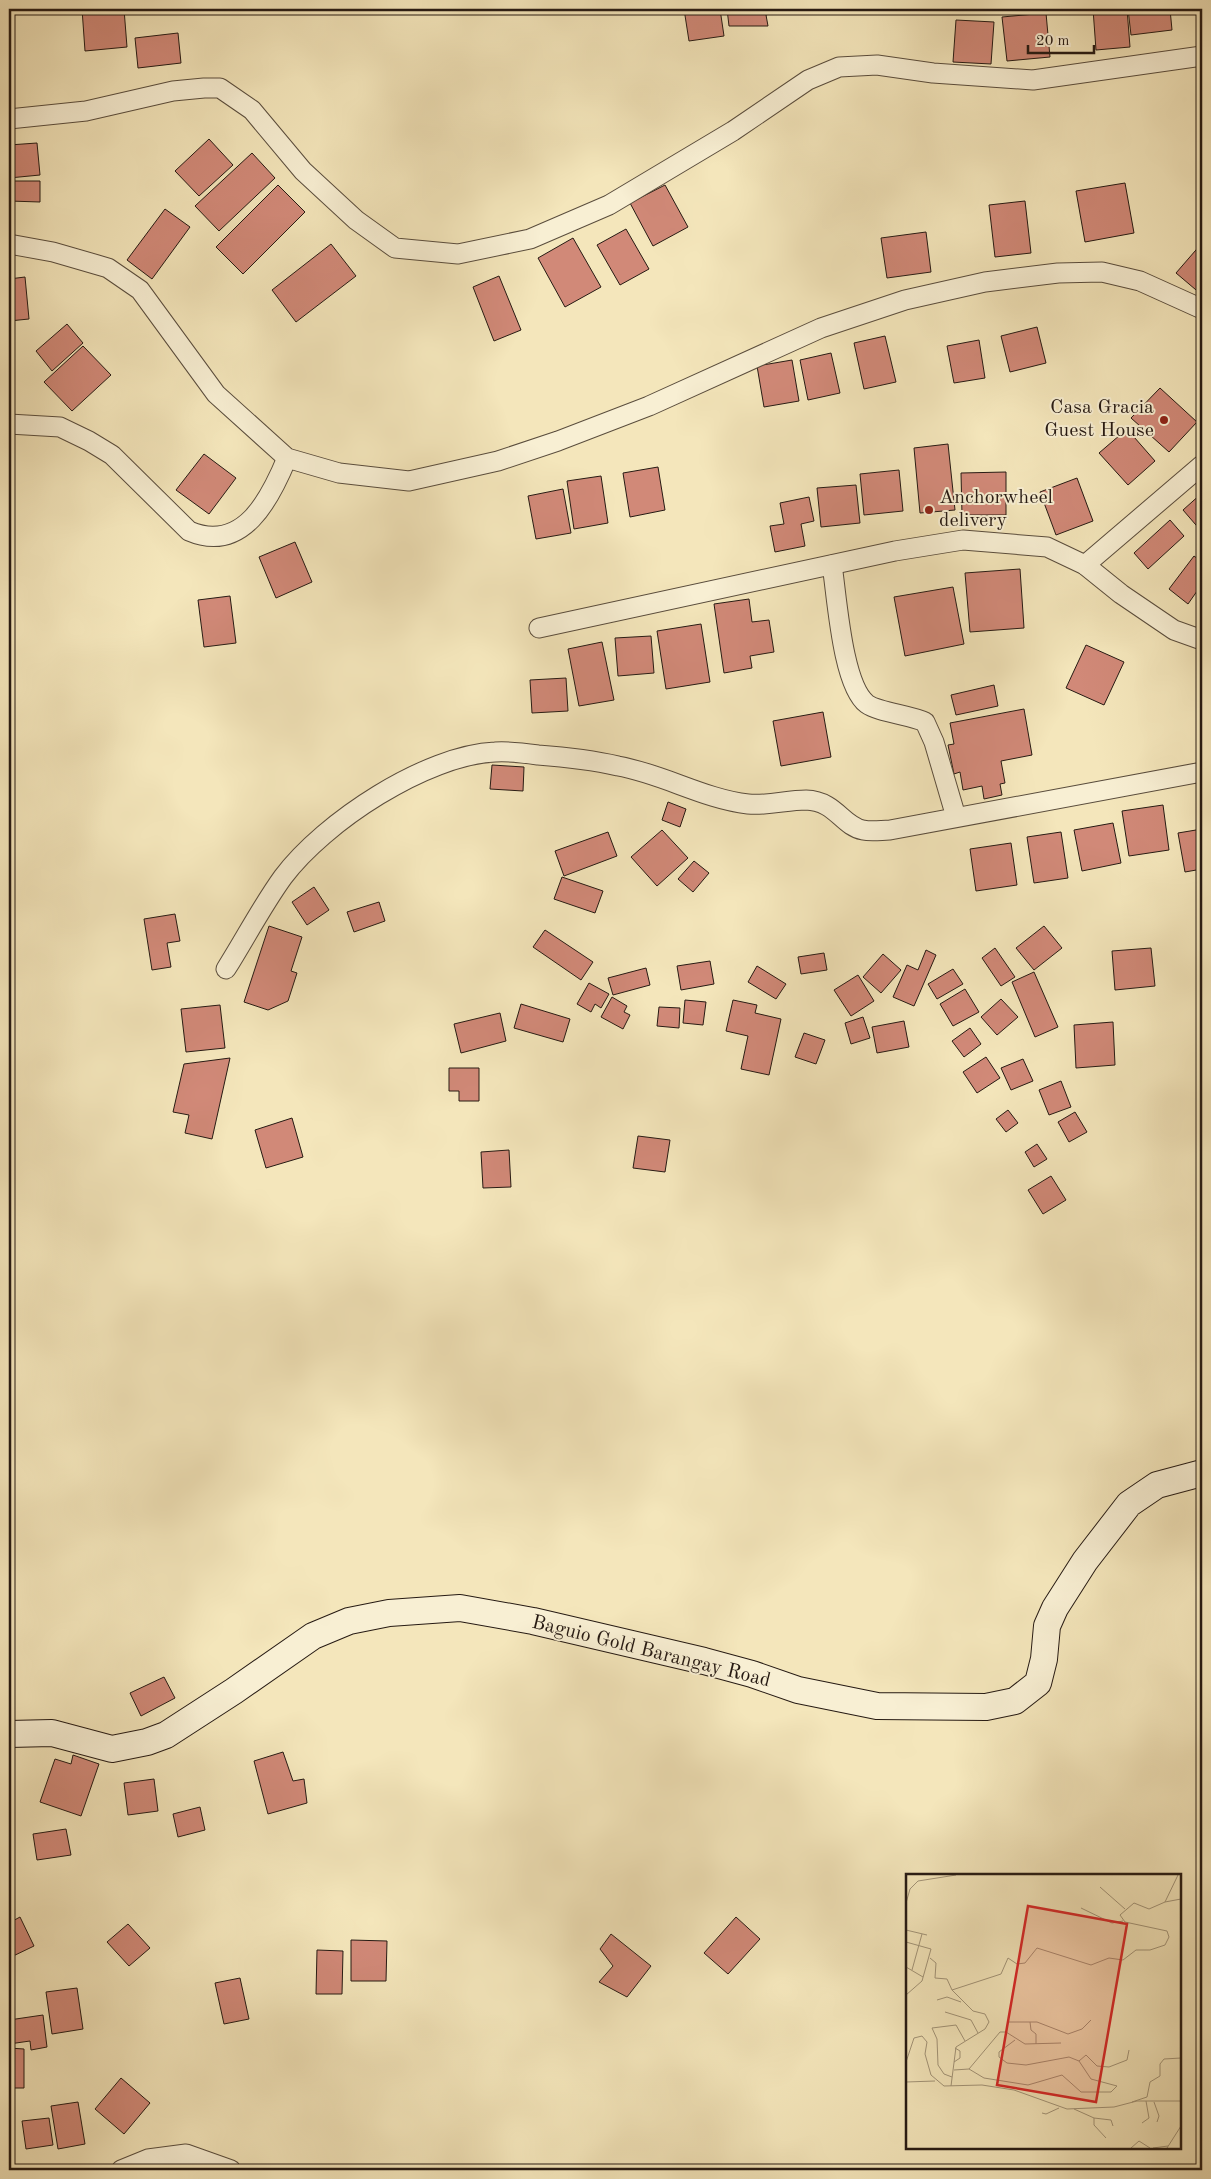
<svg xmlns="http://www.w3.org/2000/svg" width="1211" height="2179" font-family="'Old Standard TT',serif">
  <rect width="100%" height="100%" fill="#f4e6bb"/>
  <filter id="stains"><feTurbulence type="fractalNoise" baseFrequency=".004" numOctaves="4"/><feColorMatrix values="0 0 0 0 .2 0 0 0 0 .09 0 0 0 0 .02 0 0 0 .5 -.17"/></filter>
  <radialGradient id="worn" r=".72"><stop offset=".6" stop-color="#630" stop-opacity="0"/><stop offset="1" stop-color="#630" stop-opacity=".3"/></radialGradient>
  <g fill="#d18978" stroke="#261a13">
    <polygon points="82,9 124,9 127,47 85,51"/>
    <polygon points="684,9 720,9 724,36 689,41"/>
    <polygon points="727,9 782,9 782,10 766,15 768,26 729,26"/>
    <polygon points="1093,9 1127,9 1130,47 1096,50"/>
    <polygon points="1128,9 1170,9 1172,30 1131,35"/>
    <polygon points="1046,13 1050,57 1007,61 1002,17"/>
    <polygon points="956,20 994,22 991,64 953,62"/>
    <polygon points="178,33 181,63 138,68 135,38"/>
    <polygon points="209,139 233,165 199,196 175,171"/>
    <polygon points="37,143 40,175 9,178 9,145"/>
    <polygon points="252,153 275,178 219,231 195,206"/>
    <polygon points="9,181 40,181 40,202 9,201"/>
    <polygon points="1125,183 1134,233 1085,242 1076,191"/>
    <polygon points="278,185 305,212 243,274 216,247"/>
    <polygon points="665,185 688,227 653,246 630,203"/>
    <polygon points="1025,201 1031,253 995,257 989,205"/>
    <polygon points="165,209 190,227 152,279 127,260"/>
    <polygon points="626,229 649,269 620,285 597,245"/>
    <polygon points="926,232 931,272 887,278 881,238"/>
    <polygon points="573,238 601,287 565,307 538,258"/>
    <polygon points="1202,243 1202,295 1176,273"/>
    <polygon points="331,244 356,276 296,322 272,290"/>
    <polygon points="499,276 521,330 494,341 473,287"/>
    <polygon points="25,277 29,319 9,321 9,279"/>
    <polygon points="67,324 83,343 52,371 36,351"/>
    <polygon points="1037,327 1046,363 1010,372 1001,336"/>
    <polygon points="885,336 896,382 864,389 854,343"/>
    <polygon points="979,340 985,378 954,383 947,346"/>
    <polygon points="83,346 111,375 72,411 44,382"/>
    <polygon points="831,353 840,393 808,400 800,360"/>
    <polygon points="792,360 799,401 764,407 757,366"/>
    <polygon points="1160,388 1197,422 1169,452 1131,418"/>
    <polygon points="1127,429 1155,461 1128,485 1099,453"/>
    <polygon points="948,444 955,510 920,513 914,448"/>
    <polygon points="204,454 236,478 209,514 176,490"/>
    <polygon points="658,467 665,510 630,517 623,473"/>
    <polygon points="899,470 903,511 864,515 860,474"/>
    <polygon points="1006,472 1006,515 962,515 961,473"/>
    <polygon points="601,476 608,523 574,529 567,481"/>
    <polygon points="1077,478 1093,521 1056,535 1040,492"/>
    <polygon points="856,485 860,523 821,527 817,488"/>
    <polygon points="563,489 571,533 536,539 528,496"/>
    <polygon points="1202,493 1202,532 1183,510"/>
    <polygon points="809,497 814,521 801,524 805,546 775,552 770,526 784,524 780,503"/>
    <polygon points="1170,520 1184,536 1148,569 1134,553"/>
    <polygon points="295,542 312,582 276,598 259,557"/>
    <polygon points="1194,556 1202,562 1202,584 1188,604 1169,589"/>
    <polygon points="1020,569 1024,628 970,632 965,573"/>
    <polygon points="953,587 964,644 905,656 894,597"/>
    <polygon points="230,596 236,643 204,647 198,600"/>
    <polygon points="749,599 752,622 769,620 774,652 750,656 752,668 724,673 714,604"/>
    <polygon points="701,624 710,682 666,689 657,631"/>
    <polygon points="651,636 654,673 618,676 615,638"/>
    <polygon points="602,642 614,700 579,706 568,649"/>
    <polygon points="1086,645 1124,662 1104,705 1066,688"/>
    <polygon points="566,678 568,711 532,713 530,680"/>
    <polygon points="994,685 998,706 956,715 951,695"/>
    <polygon points="1024,709 1032,755 1001,761 1005,783 1000,784 1002,795 984,799 982,786 963,790 960,772 954,774 948,745 954,744 950,723"/>
    <polygon points="823,712 831,757 781,766 773,721"/>
    <polygon points="492,765 524,767 523,791 490,789"/>
    <polygon points="668,802 686,809 680,827 662,820"/>
    <polygon points="1163,805 1169,850 1129,856 1122,811"/>
    <polygon points="1113,823 1121,863 1082,871 1074,830"/>
    <polygon points="1202,829 1202,869 1185,872 1178,833"/>
    <polygon points="662,830 688,858 657,886 631,857"/>
    <polygon points="608,832 617,856 564,876 555,851"/>
    <polygon points="1061,832 1068,878 1034,883 1027,837"/>
    <polygon points="1011,843 1017,885 976,891 970,849"/>
    <polygon points="694,861 709,873 693,892 678,879"/>
    <polygon points="562,877 603,891 595,913 554,899"/>
    <polygon points="314,887 329,910 307,925 292,902"/>
    <polygon points="379,902 385,921 354,932 347,912"/>
    <polygon points="175,914 180,941 167,943 171,967 152,970 144,919"/>
    <polygon points="269,926 302,937 291,971 297,973 288,1001 268,1010 244,1002"/>
    <polygon points="1044,926 1062,948 1034,970 1016,948"/>
    <polygon points="545,930 593,962 581,980 533,947"/>
    <polygon points="995,948 1015,977 1001,986 982,958"/>
    <polygon points="1151,948 1155,986 1115,990 1112,951"/>
    <polygon points="926,950 936,955 914,1006 893,997 907,965 918,970"/>
    <polygon points="824,953 827,970 801,974 798,957"/>
    <polygon points="883,954 901,970 881,993 863,977"/>
    <polygon points="710,961 714,984 681,990 677,966"/>
    <polygon points="757,966 786,984 776,999 748,982"/>
    <polygon points="646,968 650,985 613,995 608,978"/>
    <polygon points="953,969 963,984 937,999 928,984"/>
    <polygon points="1034,972 1058,1027 1035,1037 1012,982"/>
    <polygon points="858,975 874,1001 851,1016 834,990"/>
    <polygon points="589,983 609,994 601,1008 595,1004 591,1012 577,1004"/>
    <polygon points="965,989 979,1012 953,1026 940,1004"/>
    <polygon points="612,997 627,1006 624,1012 630,1015 623,1029 601,1017"/>
    <polygon points="1001,999 1018,1017 997,1035 981,1017"/>
    <polygon points="685,1000 706,1002 703,1025 683,1023"/>
    <polygon points="733,1000 757,1005 755,1013 781,1019 769,1075 741,1069 748,1036 726,1031"/>
    <polygon points="521,1004 570,1019 563,1042 514,1028"/>
    <polygon points="220,1005 225,1048 186,1052 181,1009"/>
    <polygon points="659,1007 680,1008 679,1028 657,1026"/>
    <polygon points="500,1013 506,1041 461,1053 454,1024"/>
    <polygon points="863,1017 870,1038 851,1044 845,1023"/>
    <polygon points="904,1021 909,1047 877,1053 872,1027"/>
    <polygon points="1113,1022 1115,1065 1076,1068 1074,1025"/>
    <polygon points="970,1028 981,1044 964,1057 952,1041"/>
    <polygon points="804,1033 825,1040 816,1064 795,1057"/>
    <polygon points="986,1057 1000,1078 977,1093 963,1072"/>
    <polygon points="230,1058 212,1139 185,1133 189,1115 173,1112 184,1064"/>
    <polygon points="1023,1059 1033,1081 1011,1090 1001,1068"/>
    <polygon points="449,1068 479,1068 479,1101 459,1101 459,1091 449,1091"/>
    <polygon points="1061,1081 1071,1107 1049,1115 1039,1090"/>
    <polygon points="1008,1110 1018,1123 1006,1132 996,1119"/>
    <polygon points="1075,1112 1087,1132 1069,1142 1058,1122"/>
    <polygon points="292,1118 303,1157 266,1168 255,1130"/>
    <polygon points="638,1136 670,1140 665,1172 633,1168"/>
    <polygon points="1037,1144 1047,1159 1034,1167 1025,1152"/>
    <polygon points="509,1150 511,1187 483,1188 481,1152"/>
    <polygon points="1051,1176 1066,1200 1043,1214 1028,1190"/>
    <polygon points="9,1661 13,1661 11,1690 9,1690"/>
    <polygon points="164,1677 175,1698 141,1716 130,1693"/>
    <polygon points="283,1752 293,1781 304,1779 307,1803 268,1814 254,1761"/>
    <polygon points="73,1755 99,1764 81,1816 40,1802 55,1759 71,1764"/>
    <polygon points="154,1779 158,1811 128,1815 124,1783"/>
    <polygon points="200,1807 205,1830 178,1837 173,1814"/>
    <polygon points="66,1829 71,1855 37,1860 33,1834"/>
    <polygon points="20,1917 34,1946 9,1958 9,1923"/>
    <polygon points="736,1917 760,1939 728,1974 704,1953"/>
    <polygon points="128,1924 150,1948 129,1966 107,1942"/>
    <polygon points="611,1934 651,1966 627,1997 599,1982 613,1966 600,1949"/>
    <polygon points="351,1940 387,1941 386,1981 351,1981"/>
    <polygon points="317,1950 343,1951 342,1994 316,1994"/>
    <polygon points="240,1978 249,2019 224,2024 215,1983"/>
    <polygon points="77,1988 83,2029 52,2034 46,1992"/>
    <polygon points="43,2015 47,2047 31,2050 30,2041 9,2044 9,2020"/>
    <polygon points="9,2048 24,2049 24,2088 9,2088"/>
    <polygon points="121,2078 150,2103 124,2134 95,2109"/>
    <polygon points="78,2102 85,2144 58,2149 51,2106"/>
    <polygon points="49,2118 53,2145 26,2149 22,2121"/>
  </g>
  <g fill="none" stroke-linecap="round" stroke-linejoin="round">
    <g stroke="#5a4d3d" stroke-width="21">
      <g id="street">
        <polyline points="9,119 86,111 173,91 204,88 220,88 252,110 303,171 356,220 395,248 458,254 530,239 609,205 733,131 808,80 839,67 877,65 933,73 1033,80 1202,56"/>
        <polyline points="9,244 53,252 108,268 140,290 216,394 287,458 339,473 409,481 498,461 558,441 649,406 821,328 905,300 985,282 1058,273 1102,272 1140,281 1202,309"/>
        <path d="M9,424L60,427L89,441L112,455L189,531C243,554 270,499 287,458"/>
        <path d="M832,565C837,596 842,685 867,704C878,712 910,715 925,722L934,742L956,817"/>
        <polyline points="1085,565 1202,465"/>
        <polyline points="539,628 895,551 963,540 1047,547 1085,565 1121,594 1174,630 1202,640"/>
        <path d="M226,969C245,939 262,906 283,877C324,822 426,755 495,752C509,751 524,753 538,755C565,757 592,760 618,766C663,774 704,799 748,804C768,806 787,800 806,800C836,801 842,826 863,830C872,832 882,830 890,830L1202,772"/>
        <polyline points="121,2170 148,2159 186,2154 231,2170"/>
      </g>
    </g>
    <g stroke="#261a13" stroke-width="28">
      <polyline id="secondary" points="9,1734 52,1733 112,1749 147,1742 166,1735 234,1691 313,1636 349,1621 389,1613 460,1608 533,1621 704,1661 752,1674 798,1690 877,1706 986,1707 1015,1701 1038,1683 1044,1659 1047,1626 1055,1608 1085,1561 1129,1504 1157,1485 1202,1473"/>
    </g>
    <use href="#street" stroke="#f8efd3" stroke-width="19"/>
    <use href="#secondary" stroke="#f8efd3" stroke-width="26"/>
  </g>
  <g fill="#8f2418" stroke="#f8efd3" stroke-width="2">
    <circle cx="1164" cy="420" r="5"/>
    <circle cx="929" cy="510" r="5"/>
  </g>
  <g text-anchor="middle" dominant-baseline="central" stroke-width="4" stroke-linejoin="round" paint-order="stroke">
    <g font-size="20" fill="#261a13" stroke="#f8efd3" text-anchor="end">
      <text x="1154" y="408">Casa Gracia<tspan x="1154" dy="23">Guest House</tspan></text>
      <text x="939" y="498" text-anchor="start">Anchorwheel<tspan x="939" dy="23">delivery</tspan></text>
    </g>
    <g font-size="20" fill="#261a13" stroke="#f8efd3">
      <text transform="translate(651 1652) rotate(14)">Baguio Gold Barangay Road</text>
    </g>
  </g>
  <g transform="translate(906 1874)">
    <rect width="275" height="275" fill="#f4e6bb"/>
    <path fill="none" stroke="#a29478" stroke-width="1" d="M194,13L219,35M259,28L275,25M0,29L4,15L12,7L50,1M175,34L206,49L217,47M0,56L21,61M0,68L25,75L16,107L0,121M24,84L30,89L29,104L41,105L46,116M0,93L17,103M6,96L16,60M31,126L41,123L55,128M39,138L65,146L72,159M103,148H131L162,160L176,155L185,146M124,148L125,156L130,160V170M173,187L180,181L191,192L203,193L221,186L223,176M0,188L8,164L16,162L21,168L19,180L25,201L38,212L76,211L108,216L161,235L208,233L231,227H275M48,188L54,184V177L49,174M63,195L78,204L122,211L156,201L175,218H205L211,212L185,205L173,187L163,183L120,191L101,189L93,183V178L109,166M48,196L63,195L94,158H100L119,170L155,169M46,203L38,200L32,191L31,165L26,154L50,151L59,167M0,208L29,207M45,212L50,173L79,155L83,148L79,140L67,137L46,116L95,100L102,84L111,90L119,89L131,74L185,91L203,84L217,86L230,76H244L259,71L263,63L261,57L219,48L214,41L228,29L243,35L259,28L272,1M226,228L241,223L244,208L254,202V190L258,185L275,184M248,228L253,242L251,248M168,235L188,244L205,246L207,252M136,239L140,240L153,234M188,244V251L200,264M236,249L243,244L240,227M225,274L233,267L244,274M247,274L262,272M261,274L275,252"/>
    <path fill="#d62828" fill-opacity="0.15" stroke="#d62828" stroke-width="2.5" d="M122,32L221,50L190,228L91,211Z"/>
    <rect width="275" height="275" fill="none" stroke="#261a13" stroke-width="2.5"/>
  </g>
  <rect width="1211" height="2179" fill="none" stroke="#f4e6bb" stroke-width="30"/>
  <rect x="10" y="10" width="1191" height="2159" fill="none" stroke="#261a13" stroke-width="2.5"/>
  <rect x="15" y="15" width="1181" height="2149" fill="none" stroke="#261a13"/>
  <path d="M1028 45v8h66v-8" fill="none" stroke="#261a13" stroke-width="2.5"/>
  <text x="1036" y="45" font-size="15" fill="#261a13" stroke="#f8efd3" stroke-width="4" paint-order="stroke">20 m</text>
  <rect width="100%" height="100%" filter="url(#stains)"/>
  <rect width="100%" height="100%" fill="url(#worn)"/>
</svg>
